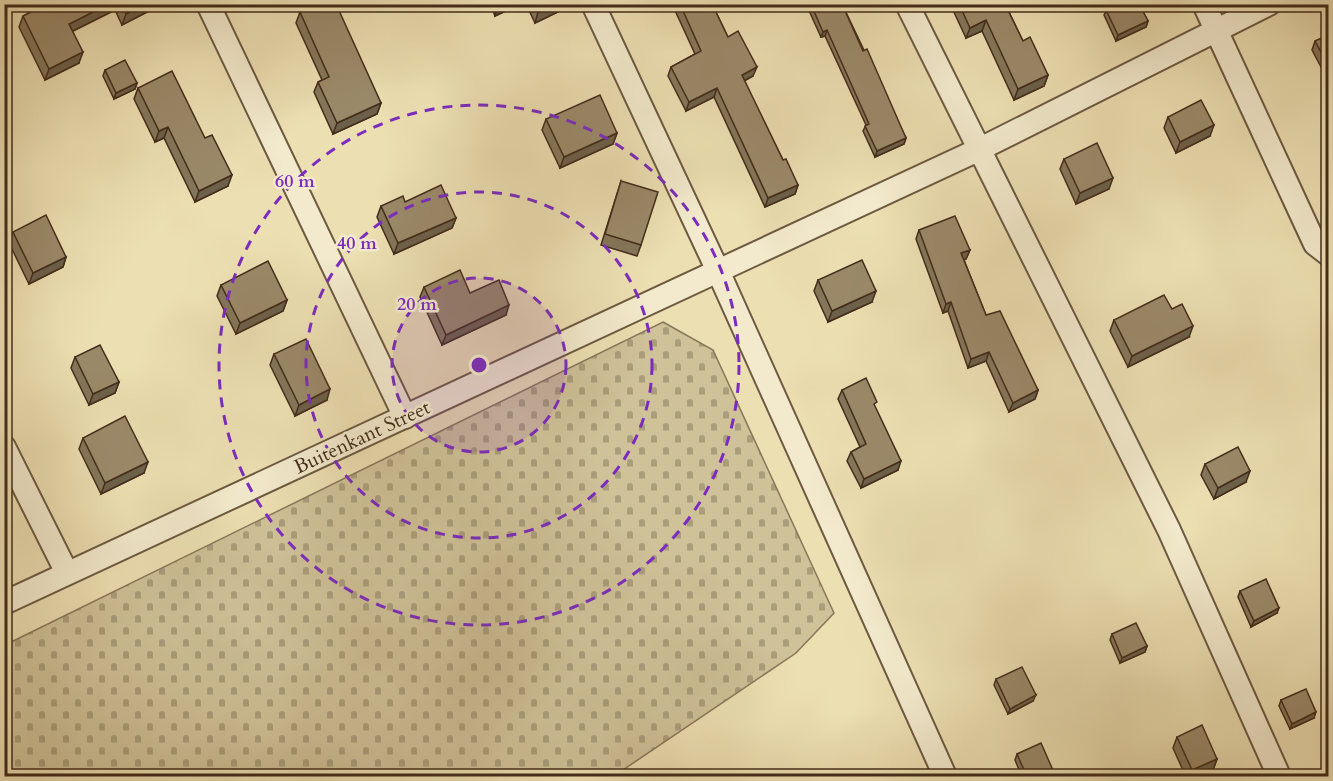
<svg xmlns="http://www.w3.org/2000/svg" width="1333" height="781" font-family="Cardo,serif">
  <defs>
    <pattern id="cemetery-stones" width="16" height="16" patternUnits="userSpaceOnUse" patternTransform="scale(1.5)"><rect width="16" height="16" fill="#cfc198"/><path d="M2 7V4a2 2 0 0 1 4 0v3zM10 15v-3a2 2 0 0 1 4 0v3z" fill="#aa9d7b"/></pattern>
  </defs>
  <rect width="100%" height="100%" fill="#ecdfb2"/>
  <filter id="stains"><feTurbulence type="fractalNoise" baseFrequency=".00333" numOctaves="4"/><feColorMatrix values="0 0 0 0 .2 0 0 0 0 .09 0 0 0 0 .02 0 0 0 .5 -.17"/></filter>
  <radialGradient id="worn" r=".72"><stop offset=".6" stop-color="#630" stop-opacity="0"/><stop offset="1" stop-color="#630" stop-opacity=".3"/></radialGradient>
  <polygon fill="url(#cemetery-stones)" stroke="#887659" stroke-width="1.5" points="663,322 713,350 834,613 796,653 614,776 5,776 5,645"/>
  <g fill="none" stroke-linecap="round" stroke-linejoin="round">
    <g stroke="#6c5940" stroke-width="26">
      <g id="street">
        <polyline points="208,4 405,417"/>
        <polyline points="593,4 718,271 945,776"/>
        <polyline points="907,4 1169,530 1279,776"/>
        <polyline points="1204,4 1315,244 1328,254"/>
        <polyline points="4,447 67,573"/>
        <polyline points="4,603 978,150 1269,4"/>
      </g>
    </g>
    <use href="#street" stroke="#f3eacd" stroke-width="22"/>
  </g>
  <g fill="#84765a" stroke="#422c1a" stroke-width="1.5">
    <polygon points="47,4 156,4 155,8 122,25 115,10 73,31 79,63 45,80 19,27 23,16"/>
    <polygon points="490,4 520,4 495,16"/>
    <polygon points="526,4 567,4 566,8 535,23"/>
    <polygon points="672,4 712,4 728,37 753,76 744,81 783,160 798,185 795,194 765,207 714,97 686,111 668,76 671,67 695,54"/>
    <polygon points="806,4 842,4 906,138 904,144 875,157 863,131 866,125 825,36 821,37"/>
    <polygon points="953,4 1005,4 1023,41 1048,75 1044,86 1014,100 982,31 966,38 952,8"/>
    <polygon points="1103,4 1139,4 1148,21 1146,27 1116,41 1104,15 1106,11"/>
    <polygon points="300,12 381,103 377,114 333,134 314,92 318,82 322,80 296,23"/>
    <polygon points="1329,35 1329,82 1312,50 1315,41"/>
    <polygon points="105,70 137,83 135,89 114,99 103,76"/>
    <polygon points="138,88 228,186 195,202 164,138 155,142 134,99"/>
    <polygon points="1168,117 1210,136 1176,153 1164,128"/>
    <polygon points="546,119 617,133 613,144 560,168 542,130"/>
    <polygon points="1064,159 1109,189 1076,204 1060,169"/>
    <polygon points="621,181 641,245 637,256 601,245"/>
    <polygon points="405,202 456,218 452,228 394,254 377,217 381,206"/>
    <polygon points="919,230 970,250 966,259 964,260 986,315 1038,390 1035,399 1009,412 986,361 968,368 948,311 943,313 916,239"/>
    <polygon points="13,232 66,257 63,267 29,284 9,243"/>
    <polygon points="818,280 872,302 828,322 814,291"/>
    <polygon points="221,285 287,300 283,311 236,334 217,296"/>
    <polygon points="424,287 470,293 506,315 442,345 420,297"/>
    <polygon points="1114,320 1189,337 1128,367 1110,331"/>
    <polygon points="274,354 327,400 295,416 270,365"/>
    <polygon points="75,357 119,382 115,393 89,405 71,368"/>
    <polygon points="842,390 875,407 898,470 861,488 847,461 851,452 860,447 838,399"/>
    <polygon points="83,438 144,473 101,494 79,449"/>
    <polygon points="1205,464 1246,482 1214,499 1201,475"/>
    <polygon points="1240,591 1277,613 1251,627 1238,597"/>
    <polygon points="1112,634 1147,646 1145,652 1120,663 1110,640"/>
    <polygon points="996,679 1033,701 1008,714 994,685"/>
    <polygon points="1281,700 1314,718 1290,729 1279,706"/>
    <polygon points="1177,737 1217,759 1213,770 1198,777 1186,777 1173,748"/>
    <polygon points="1017,754 1056,777 1022,777 1015,760"/>
  </g>
  <g fill="#6c604a" stroke="#422c1a" stroke-width="1.5">
    <polygon points="109,4 117,4 115,10 65,35 69,24"/>
    <polygon points="145,4 156,4 155,8 122,25 126,14"/>
    <polygon points="501,4 520,4 495,16 498,5"/>
    <polygon points="556,4 567,4 566,8 535,23 538,12"/>
    <polygon points="986,20 982,31 966,38 970,28"/>
    <polygon points="1148,21 1146,27 1116,41 1118,35"/>
    <polygon points="827,30 825,36 821,37 823,32"/>
    <polygon points="83,52 79,63 45,80 49,69"/>
    <polygon points="757,67 753,76 738,84 742,75"/>
    <polygon points="1048,75 1044,86 1014,100 1018,89"/>
    <polygon points="137,83 135,89 114,99 116,93"/>
    <polygon points="717,88 714,97 686,111 689,102"/>
    <polygon points="381,103 377,114 333,134 337,123"/>
    <polygon points="1214,125 1210,136 1176,153 1180,142"/>
    <polygon points="168,127 164,138 155,142 159,131"/>
    <polygon points="617,133 613,144 560,168 564,157"/>
    <polygon points="906,138 904,144 875,157 877,151"/>
    <polygon points="232,175 228,186 195,202 199,191"/>
    <polygon points="1113,178 1109,189 1076,204 1080,193"/>
    <polygon points="798,185 795,194 765,207 768,198"/>
    <polygon points="11,195 7,206 4,207 4,198"/>
    <polygon points="456,218 452,228 394,254 398,243"/>
    <polygon points="970,250 966,259 958,262 961,253"/>
    <polygon points="66,257 63,267 29,284 33,273"/>
    <polygon points="876,291 872,302 828,322 832,311"/>
    <polygon points="287,300 283,311 236,334 240,323"/>
    <polygon points="951,302 948,311 943,313 946,304"/>
    <polygon points="509,305 506,315 442,345 446,335"/>
    <polygon points="1193,326 1189,337 1128,367 1132,356"/>
    <polygon points="989,352 986,361 968,368 971,359"/>
    <polygon points="119,382 115,393 89,405 93,394"/>
    <polygon points="330,389 327,400 295,416 299,405"/>
    <polygon points="1038,390 1035,399 1009,412 1013,403"/>
    <polygon points="901,461 898,470 861,488 864,479"/>
    <polygon points="148,462 144,473 101,494 105,483"/>
    <polygon points="1250,471 1246,482 1214,499 1218,488"/>
    <polygon points="1279,608 1277,613 1251,627 1254,621"/>
    <polygon points="1147,646 1145,652 1120,663 1122,658"/>
    <polygon points="1036,695 1033,701 1008,714 1010,709"/>
    <polygon points="1316,712 1314,718 1290,729 1292,724"/>
    <polygon points="1217,759 1213,770 1198,777 1190,777 1192,770"/>
  </g>
  <g fill="#9a8969" stroke="#422c1a" stroke-width="1.5">
    <polygon points="47,4 109,4 69,24 83,52 49,69 23,16"/>
    <polygon points="122,4 145,4 126,14"/>
    <polygon points="316,4 336,4 381,103 337,123 318,82 329,77 300,12"/>
    <polygon points="535,4 556,4 538,12"/>
    <polygon points="680,4 712,4 728,37 738,31 757,67 742,75 783,160 786,159 798,185 768,198 717,88 689,102 671,67 701,51"/>
    <polygon points="811,4 842,4 863,51 867,49 906,138 877,151 865,126 869,124 827,30 823,32"/>
    <polygon points="959,4 1005,4 1023,41 1030,37 1048,75 1018,89 986,20 970,28"/>
    <polygon points="1108,4 1139,4 1148,21 1118,35 1106,10 1109,8"/>
    <polygon points="1329,35 1329,67 1315,41"/>
    <polygon points="125,60 137,83 116,93 105,70"/>
    <polygon points="172,71 205,138 212,135 232,175 199,191 168,127 159,131 138,88"/>
    <polygon points="600,95 617,133 564,157 546,119"/>
    <polygon points="1201,100 1214,125 1180,142 1168,117"/>
    <polygon points="1097,143 1113,178 1080,193 1064,159"/>
    <polygon points="621,181 658,192 641,245 605,234"/>
    <polygon points="4,183 11,195 4,198"/>
    <polygon points="441,185 456,218 398,243 381,206 403,196 405,202"/>
    <polygon points="46,215 66,257 33,273 13,232"/>
    <polygon points="955,216 970,250 961,253 986,315 1000,311 1038,390 1013,403 989,352 971,359 951,302 946,304 919,230"/>
    <polygon points="862,260 876,291 832,311 818,280"/>
    <polygon points="268,261 287,300 240,323 221,285"/>
    <polygon points="460,270 470,293 499,280 509,305 446,335 424,287"/>
    <polygon points="1164,295 1172,309 1182,304 1193,326 1132,356 1114,320"/>
    <polygon points="306,339 330,389 299,405 274,354"/>
    <polygon points="100,345 119,382 93,394 75,357"/>
    <polygon points="866,378 877,402 874,404 901,461 864,479 851,452 866,444 842,390"/>
    <polygon points="125,416 148,462 105,483 83,438"/>
    <polygon points="1238,447 1250,471 1218,488 1205,464"/>
    <polygon points="1266,579 1279,608 1254,621 1240,591"/>
    <polygon points="1136,623 1147,646 1122,658 1112,634"/>
    <polygon points="1022,667 1036,695 1010,709 996,679"/>
    <polygon points="1306,689 1316,712 1292,724 1281,700"/>
    <polygon points="1202,725 1217,759 1192,770 1177,737"/>
    <polygon points="1041,743 1056,777 1027,777 1017,754"/>
  </g>
  <circle cx="479" cy="365" r="87" fill="#7b2cbf" fill-opacity=".12"/>
  <g fill="none" stroke="#7b2cbf" stroke-width="3" stroke-dasharray="10 8">
    <circle cx="479" cy="365" r="87"/>
    <circle cx="479" cy="365" r="173"/>
    <circle cx="479" cy="365" r="260"/>
  </g>
  <g text-anchor="middle" dominant-baseline="central" stroke-width="5" stroke-linejoin="round" paint-order="stroke">
    <g font-size="20" fill="#422c1a" stroke="#f3eacd">
      <text transform="translate(362 437) rotate(-25)">Buitenkant Street</text>
    </g>
  </g>
  <circle cx="479" cy="365" r="9" fill="#7b2cbf" stroke="#f3eacd" stroke-width="3"/>
  <g font-size="18" text-anchor="middle" font-weight="bold" fill="#7b2cbf" stroke="#f3eacd" stroke-width="5" stroke-linejoin="round" paint-order="stroke">
    <text x="295" y="187">60 m</text>
    <text x="357" y="249">40 m</text>
    <text x="417" y="310">20 m</text>
  </g>
  <rect width="1333" height="781" fill="none" stroke="#ecdfb2" stroke-width="24"/>
  <rect x="6" y="6" width="1321" height="769" fill="none" stroke="#422c1a" stroke-width="3"/>
  <rect x="12" y="12" width="1309" height="757" fill="none" stroke="#422c1a" stroke-width="1.5"/>
  <rect width="100%" height="100%" filter="url(#stains)"/>
  <rect width="100%" height="100%" fill="url(#worn)"/>
</svg>
